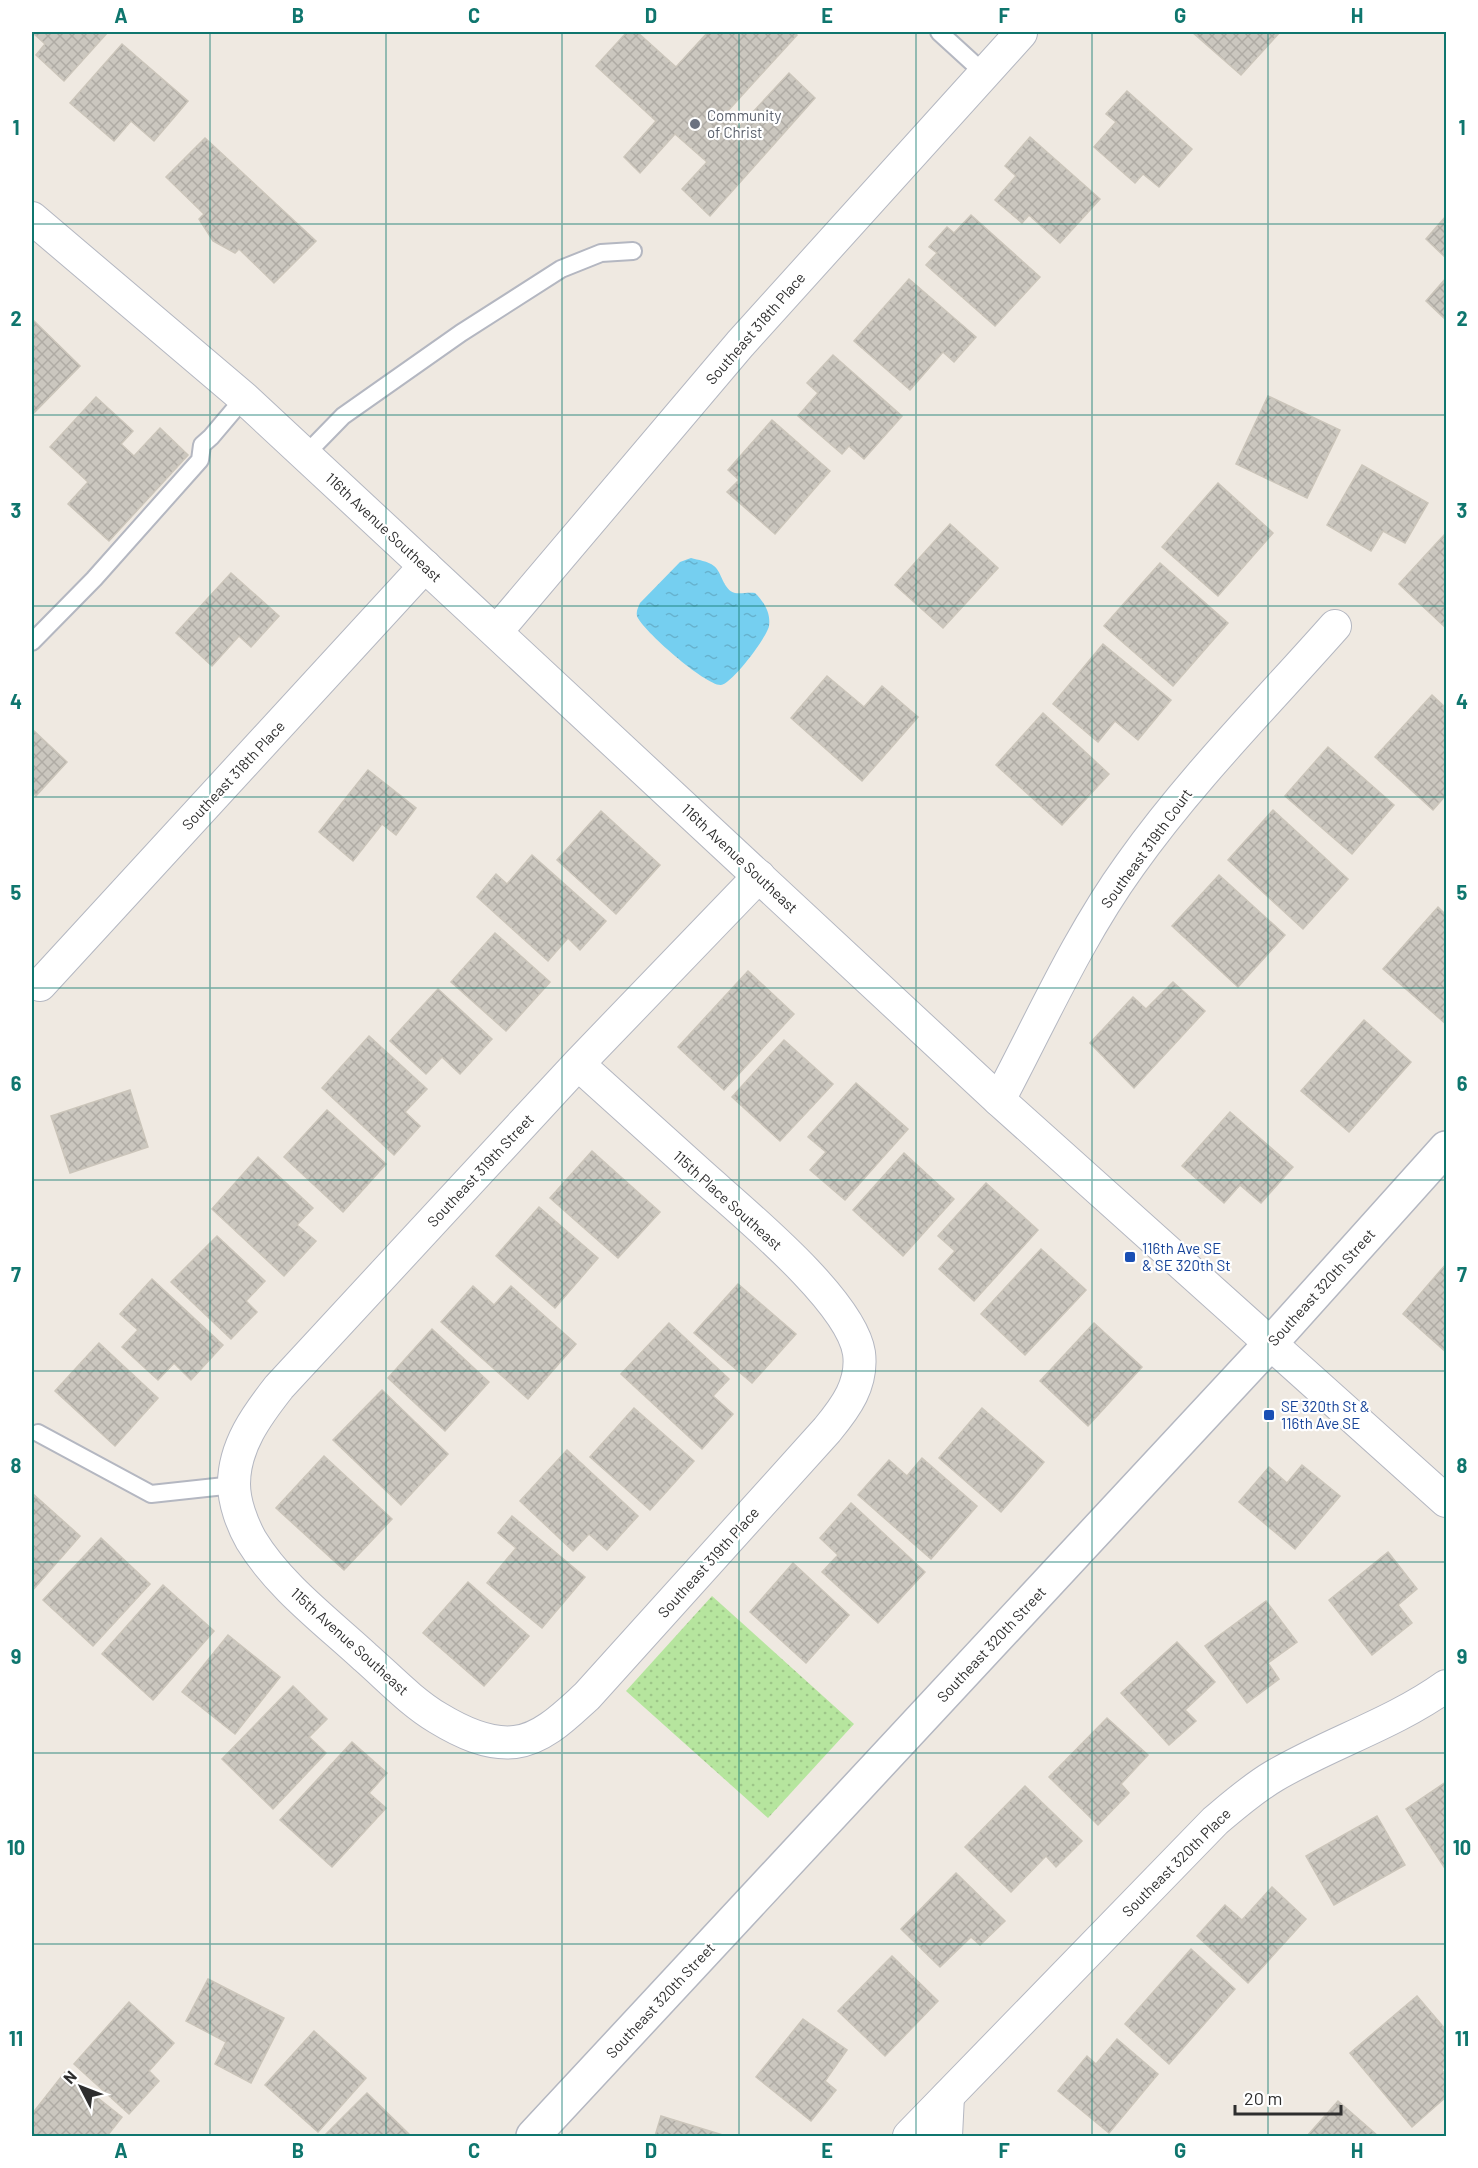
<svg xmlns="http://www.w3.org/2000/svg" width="1478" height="2168" font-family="Barlow,sans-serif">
  <defs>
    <pattern id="park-dots" width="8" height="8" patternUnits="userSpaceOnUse" patternTransform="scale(1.5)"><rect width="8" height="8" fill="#b6e59e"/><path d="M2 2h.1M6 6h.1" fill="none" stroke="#9dc588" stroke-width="1.8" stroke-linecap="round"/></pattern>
    <pattern id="water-ripples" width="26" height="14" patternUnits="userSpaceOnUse" patternTransform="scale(1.5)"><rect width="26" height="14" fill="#75cff0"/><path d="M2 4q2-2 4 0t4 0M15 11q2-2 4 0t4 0" fill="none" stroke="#66b2ce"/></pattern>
    <pattern id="building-cross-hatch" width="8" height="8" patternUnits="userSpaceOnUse" patternTransform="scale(1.5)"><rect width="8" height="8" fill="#cbc7bf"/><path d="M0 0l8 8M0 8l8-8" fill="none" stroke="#afaba4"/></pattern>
  </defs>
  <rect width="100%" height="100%" fill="#efe9e1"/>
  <polygon fill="url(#park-dots)" points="712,1596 854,1724 768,1818 626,1691"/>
  <path fill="url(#water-ripples)" d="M691,558C698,560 708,561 714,566C722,572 723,590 735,593C741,594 749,592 755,593C764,602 771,613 769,626C767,637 732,684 721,685C706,686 642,630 637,616C636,611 638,608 640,603L680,562Z"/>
  <g fill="url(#building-cross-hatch)" stroke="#cbc5ba" stroke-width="1.5">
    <polygon points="32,32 108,32 64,81 36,55 45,44"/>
    <polygon points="627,32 637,32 676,67 708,32 793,32 797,35 725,114 739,127 789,73 815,98 710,216 682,189 707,162 675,134 640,173 624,157 656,121 596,66"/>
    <polygon points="1192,32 1280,32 1241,75"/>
    <polygon points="122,44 188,101 154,141 131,121 114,141 70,103"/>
    <polygon points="1127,91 1192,149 1159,187 1143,174 1135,183 1094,147 1116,122 1106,114"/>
    <polygon points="1030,137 1100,199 1060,243 1029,215 1022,223 995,200 1016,176 1005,166"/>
    <polygon points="205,138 316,241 274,283 239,249 235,253 213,241 199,219 204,214 166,177"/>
    <polygon points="971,215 1040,277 995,326 926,265 937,253 929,247 947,227 954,233"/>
    <polygon points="1446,216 1446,258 1426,239"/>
    <polygon points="1446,278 1446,320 1426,301"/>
    <polygon points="909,279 976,337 954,362 943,352 910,390 854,341"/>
    <polygon points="32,319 80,366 32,415"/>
    <polygon points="833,355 902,416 864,459 849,446 842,454 798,416 818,393 807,383"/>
    <polygon points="1268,396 1340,430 1307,498 1236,464"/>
    <polygon points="96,397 133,431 121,444 134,456 160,428 188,455 109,541 68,504 88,482 50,447"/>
    <polygon points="772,420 830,471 775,534 727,492 739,480 728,470"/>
    <polygon points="1362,465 1428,503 1405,543 1383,531 1371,551 1327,525"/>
    <polygon points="1218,483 1273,533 1218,596 1162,547"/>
    <polygon points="950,524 998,568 943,628 895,585"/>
    <polygon points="1446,533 1446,628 1399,584"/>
    <polygon points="1160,563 1228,623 1173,686 1104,626"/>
    <polygon points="231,573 279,616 251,647 239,636 212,666 176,633"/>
    <polygon points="1103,644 1171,700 1138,740 1115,721 1098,742 1053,704"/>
    <polygon points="827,676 864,707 882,686 918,717 862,781 791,718"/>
    <polygon points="1432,695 1446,708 1446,795 1433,810 1375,757"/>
    <polygon points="1043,713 1109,774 1062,825 996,765"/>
    <polygon points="32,729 67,762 36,796 32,792"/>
    <polygon points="1328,747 1394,805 1352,854 1285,796"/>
    <polygon points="368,770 416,808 396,835 382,824 353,861 319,832"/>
    <polygon points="1273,810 1348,879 1303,929 1228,860"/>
    <polygon points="601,811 660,865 616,914 557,860"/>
    <polygon points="532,855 606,921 580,950 568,938 548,961 477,897 496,874 507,884"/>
    <polygon points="1219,875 1285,935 1238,987 1172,926"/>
    <polygon points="1438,907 1446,915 1446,1024 1383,969"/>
    <polygon points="495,933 550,982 506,1031 451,982"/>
    <polygon points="748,971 794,1014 724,1090 678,1047"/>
    <polygon points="1173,982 1205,1011 1134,1088 1090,1043 1133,997 1146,1009"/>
    <polygon points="438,989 492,1039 460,1074 442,1057 426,1074 390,1041"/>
    <polygon points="1364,1020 1411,1062 1349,1132 1301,1091"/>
    <polygon points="369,1036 427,1089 405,1112 420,1126 394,1155 322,1088"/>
    <polygon points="784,1040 833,1084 780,1141 732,1097"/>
    <polygon points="856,1083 908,1129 845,1200 810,1170 826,1152 808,1137"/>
    <polygon points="130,1090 148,1147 70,1173 51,1116"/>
    <polygon points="327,1110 386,1164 343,1212 284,1157"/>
    <polygon points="1230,1112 1293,1167 1261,1203 1240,1185 1224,1203 1182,1166"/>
    <polygon points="592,1151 660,1212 618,1258 550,1198"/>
    <polygon points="904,1153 954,1199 903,1256 853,1210"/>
    <polygon points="258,1157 313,1208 297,1225 316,1241 284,1276 212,1209"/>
    <polygon points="986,1183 1038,1230 974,1301 939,1269 955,1251 938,1236"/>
    <polygon points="539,1207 598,1258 555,1308 496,1256"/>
    <polygon points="217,1236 265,1281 246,1301 257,1312 231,1339 171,1282"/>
    <polygon points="1041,1249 1086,1290 1025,1355 981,1314"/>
    <polygon points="1446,1264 1446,1352 1403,1314"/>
    <polygon points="152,1279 223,1345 191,1380 174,1363 158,1380 122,1347 138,1330 120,1314"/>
    <polygon points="738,1284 796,1334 752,1383 694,1333"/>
    <polygon points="473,1286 494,1305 511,1286 576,1344 528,1399 441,1322"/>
    <polygon points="669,1323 729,1379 713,1396 733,1414 702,1449 621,1374"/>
    <polygon points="1094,1323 1142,1367 1088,1426 1040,1381"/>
    <polygon points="432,1329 489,1382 445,1431 388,1378"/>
    <polygon points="99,1343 158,1398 115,1446 55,1391"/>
    <polygon points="382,1390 448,1454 401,1505 333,1440"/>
    <polygon points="634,1408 694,1461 650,1510 590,1457"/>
    <polygon points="982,1408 1044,1462 1001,1512 939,1458"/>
    <polygon points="567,1450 638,1516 607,1550 589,1534 573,1551 520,1501"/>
    <polygon points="324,1456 392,1519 344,1570 276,1508"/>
    <polygon points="922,1458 977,1506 931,1559 858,1495 889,1460 907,1476"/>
    <polygon points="1302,1465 1340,1496 1295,1549 1239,1502 1269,1467 1287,1483"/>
    <polygon points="32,1493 80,1536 32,1591"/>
    <polygon points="851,1503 925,1572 878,1623 822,1572 838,1555 820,1538"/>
    <polygon points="512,1516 585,1577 542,1628 487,1583 516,1548 498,1533"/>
    <polygon points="101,1538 150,1584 93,1646 43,1600"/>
    <polygon points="1388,1552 1417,1589 1398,1605 1412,1623 1372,1655 1329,1600"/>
    <polygon points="793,1563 849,1615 806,1663 750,1612"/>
    <polygon points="468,1582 529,1636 484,1686 423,1633"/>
    <polygon points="163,1585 214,1631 153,1700 102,1654"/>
    <polygon points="1266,1601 1297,1642 1268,1663 1279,1679 1247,1703 1205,1646"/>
    <polygon points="228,1635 280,1677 235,1734 182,1692"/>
    <polygon points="1177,1642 1215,1682 1185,1710 1196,1721 1169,1745 1121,1693"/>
    <polygon points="293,1686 327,1719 309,1737 326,1753 273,1809 222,1759"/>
    <polygon points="1107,1718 1148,1755 1121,1784 1129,1793 1098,1825 1049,1777"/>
    <polygon points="352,1742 387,1773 369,1793 386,1808 332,1867 280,1820"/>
    <polygon points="1446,1782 1446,1870 1406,1809"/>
    <polygon points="1025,1786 1082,1841 1056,1867 1046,1856 1011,1892 965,1847"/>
    <polygon points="1377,1816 1405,1865 1334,1905 1306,1856"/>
    <polygon points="956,1873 1005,1921 980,1945 971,1937 940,1967 901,1929"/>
    <polygon points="1272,1887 1306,1919 1248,1983 1197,1936 1225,1905 1242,1920"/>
    <polygon points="1191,1949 1235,1989 1169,2064 1125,2024"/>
    <polygon points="892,1956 938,2001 885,2056 838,2011"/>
    <polygon points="208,1979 284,2018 251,2083 215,2064 226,2042 186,2021"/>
    <polygon points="1417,1996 1446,2030 1446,2066 1442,2070 1446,2076 1446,2097 1412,2127 1350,2053"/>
    <polygon points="129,2002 174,2043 149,2071 159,2081 129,2114 74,2064"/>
    <polygon points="803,2019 847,2050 825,2081 836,2090 811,2121 756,2077"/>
    <polygon points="314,2031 366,2078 318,2132 265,2085"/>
    <polygon points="1117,2039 1158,2074 1109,2133 1058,2091 1087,2056 1096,2064"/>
    <polygon points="65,2072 122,2117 107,2136 32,2136 32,2114"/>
    <polygon points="367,2093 410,2135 324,2136"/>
    <polygon points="1338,2101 1378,2136 1307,2136"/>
    <polygon points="661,2116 726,2136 655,2136"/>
  </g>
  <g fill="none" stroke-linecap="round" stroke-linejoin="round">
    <g stroke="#b4b7c1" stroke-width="20">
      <g id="service">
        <polyline points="939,32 985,74"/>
        <polyline points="305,455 343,416 461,333 561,269 601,253 633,251"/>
        <polyline points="32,642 94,579 200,460 202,445 211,437 244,398"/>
        <polyline points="38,1433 151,1494 234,1485"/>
      </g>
    </g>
    <g stroke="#b4b7c1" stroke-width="34">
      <g id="minor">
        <polyline points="32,218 244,398 999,1100 1446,1501"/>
        <polyline points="497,631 740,344 1021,33"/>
        <polyline points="40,985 425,566"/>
        <path d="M578,1064C619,1101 660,1138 700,1174C741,1211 851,1300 859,1353C863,1384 846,1407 827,1430L587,1696C567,1714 543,1739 515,1742C488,1745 461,1732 438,1718C411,1702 388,1677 365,1657C326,1621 279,1586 251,1540C242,1524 234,1502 234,1484C234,1446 257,1415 279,1387L578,1064L759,876"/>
        <path d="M999,1100C1041,1021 1078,937 1130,865C1191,779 1266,704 1335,626"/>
        <path d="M909,2136L1215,1821C1234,1805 1252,1789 1274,1776C1330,1743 1393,1724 1446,1686"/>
        <polyline points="946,2136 948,2096"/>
      </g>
    </g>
    <g stroke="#b4b7c1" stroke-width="36">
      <polyline id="tertiary" points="533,2136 1270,1344 1446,1148"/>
    </g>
    <use href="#service" stroke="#fff" stroke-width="16"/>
    <use href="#minor" stroke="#fff" stroke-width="32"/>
    <use href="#tertiary" stroke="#fff" stroke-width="33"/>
  </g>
  <path fill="none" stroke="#0f766e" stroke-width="1.5" stroke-opacity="0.55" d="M210,32V2136M386,32V2136M562,32V2136M739,32V2136M916,32V2136M1092,32V2136M1268,32V2136M32,224H1446M32,415H1446M32,606H1446M32,797H1446M32,988H1446M32,1180H1446M32,1371H1446M32,1562H1446M32,1753H1446M32,1944H1446"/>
  <circle fill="#6b7280" stroke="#fff" stroke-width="2" cx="695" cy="124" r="6"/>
  <g fill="#1a4fb4" stroke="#fff" stroke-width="2">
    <rect x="1124" y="1251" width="12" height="12" rx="3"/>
    <rect x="1263" y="1409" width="12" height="12" rx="3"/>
  </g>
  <g text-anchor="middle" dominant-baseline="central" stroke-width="4.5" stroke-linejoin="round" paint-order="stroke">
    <g font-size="15" fill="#5b616d" stroke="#fff" text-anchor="start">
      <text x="707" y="115">Community<tspan x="707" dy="17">of Christ</tspan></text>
    </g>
    <g font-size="15" fill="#2e2e2e" stroke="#fff">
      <text transform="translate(755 328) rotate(-49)">Southeast 318th Place</text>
      <text transform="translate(384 527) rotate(43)">116th Avenue Southeast</text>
      <text transform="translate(233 775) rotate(-47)">Southeast 318th Place</text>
      <text transform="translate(1146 848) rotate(-54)">Southeast 319th Court</text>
      <text transform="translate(740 858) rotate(43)">116th Avenue Southeast</text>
      <text transform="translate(480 1170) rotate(-47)">Southeast 319th Street</text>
      <text transform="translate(728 1200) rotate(42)">115th Place Southeast</text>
      <text transform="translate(1321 1287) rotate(-48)">Southeast 320th Street</text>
      <text transform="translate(708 1562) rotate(-48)">Southeast 319th Place</text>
      <text transform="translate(350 1641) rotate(42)">115th Avenue Southeast</text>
      <text transform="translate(991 1644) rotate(-47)">Southeast 320th Street</text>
      <text transform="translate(1176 1862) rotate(-45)">Southeast 320th Place</text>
      <text transform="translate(660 2000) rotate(-47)">Southeast 320th Street</text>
    </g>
    <g font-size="15" fill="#164399" stroke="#fff" text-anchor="start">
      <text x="1142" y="1248">116th Ave SE<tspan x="1142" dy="17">&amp; SE 320th St</tspan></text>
      <text x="1281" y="1406">SE 320th St &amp;<tspan x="1281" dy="17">116th Ave SE</tspan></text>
    </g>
  </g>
  <rect width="1478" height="2168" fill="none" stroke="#ffffff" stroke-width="66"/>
  <g transform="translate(81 2087) rotate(312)" stroke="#ffffff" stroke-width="4.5" paint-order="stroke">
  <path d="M0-4.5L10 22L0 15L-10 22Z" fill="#2e2e2e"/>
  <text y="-9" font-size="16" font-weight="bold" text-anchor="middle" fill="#2e2e2e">N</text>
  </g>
  <path d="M1235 2105v9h106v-9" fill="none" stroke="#2e2e2e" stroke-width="3"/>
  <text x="1244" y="2105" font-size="18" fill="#2e2e2e" stroke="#ffffff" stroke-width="4.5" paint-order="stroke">20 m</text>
  <rect x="33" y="33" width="1412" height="2102" fill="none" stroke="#0f766e" stroke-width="2"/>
  <g font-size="20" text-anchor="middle" font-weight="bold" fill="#0f766e">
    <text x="121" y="23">A</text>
    <text x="298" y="23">B</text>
    <text x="474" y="23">C</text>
    <text x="651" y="23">D</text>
    <text x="827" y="23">E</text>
    <text x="1004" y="23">F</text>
    <text x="1180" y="23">G</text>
    <text x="1357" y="23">H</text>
    <text x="16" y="135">1</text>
    <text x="1462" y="135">1</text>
    <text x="16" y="326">2</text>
    <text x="1462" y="326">2</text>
    <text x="16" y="518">3</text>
    <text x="1462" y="518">3</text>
    <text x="16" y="709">4</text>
    <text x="1462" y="709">4</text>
    <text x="16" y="900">5</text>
    <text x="1462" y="900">5</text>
    <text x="16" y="1091">6</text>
    <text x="1462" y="1091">6</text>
    <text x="16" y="1282">7</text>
    <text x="1462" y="1282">7</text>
    <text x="16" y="1473">8</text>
    <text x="1462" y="1473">8</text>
    <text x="16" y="1664">9</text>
    <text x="1462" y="1664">9</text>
    <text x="16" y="1855">10</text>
    <text x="1462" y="1855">10</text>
    <text x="16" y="2046">11</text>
    <text x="1462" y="2046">11</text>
    <text x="121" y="2158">A</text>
    <text x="298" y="2158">B</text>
    <text x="474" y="2158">C</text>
    <text x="651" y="2158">D</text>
    <text x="827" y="2158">E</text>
    <text x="1004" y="2158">F</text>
    <text x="1180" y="2158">G</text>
    <text x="1357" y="2158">H</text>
  </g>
</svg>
